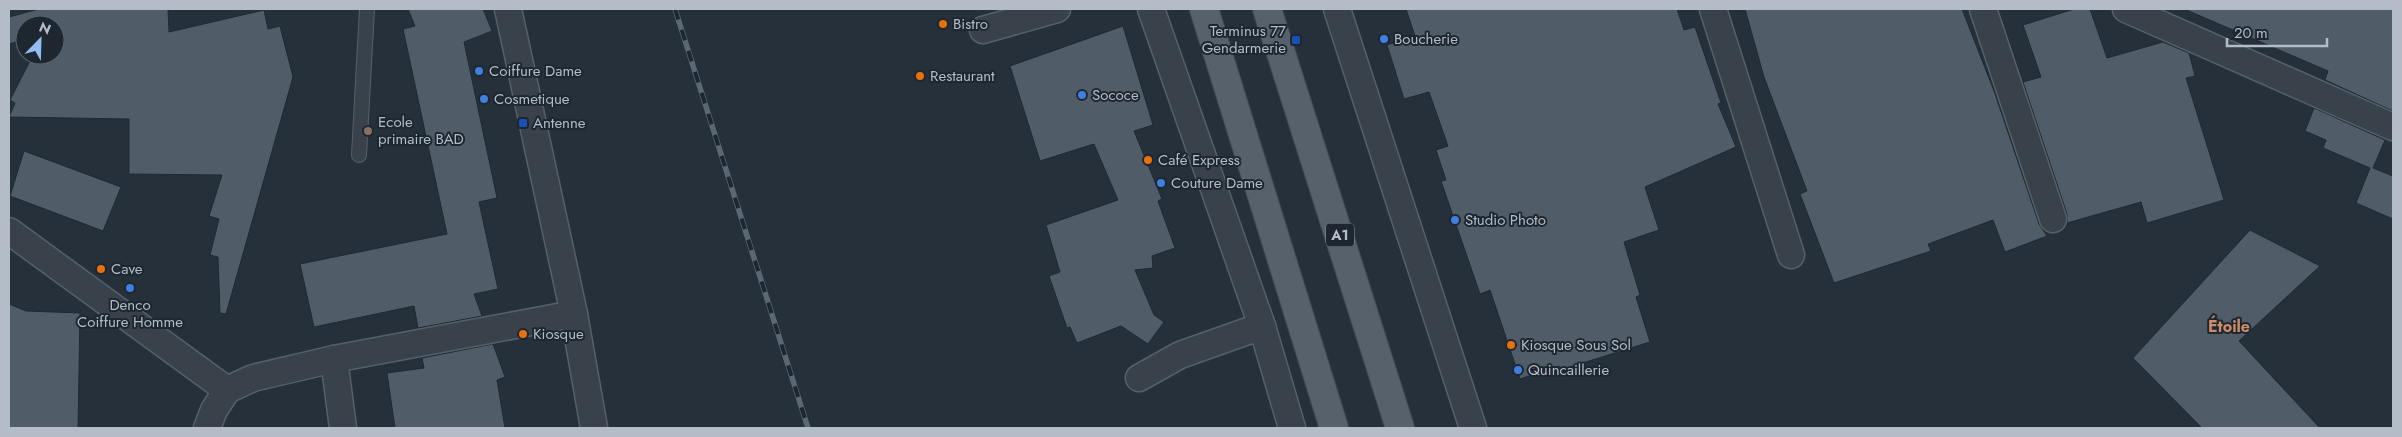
<svg xmlns="http://www.w3.org/2000/svg" width="2402" height="437" font-family="Jost,sans-serif">
  <rect width="100%" height="100%" fill="#25303b"/>
  <g fill="#505d69" stroke="#202932">
    <polygon points="39,9 168,9 169,32 264,10 268,29 280,26 293,77 226,314 220,313 218,257 210,255 219,219 209,216 222,175 129,174 129,119 9,117 15,103 10,100 33,55 55,55 55,25 25,25 25,39 9,44 9,17"/>
    <polygon points="408,9 483,9 492,31 464,42 497,198 479,202 498,289 474,294 482,316 418,328 414,306 314,327 300,264 447,234 403,29 415,26"/>
    <polygon points="1406,9 1677,9 1684,30 1695,27 1721,103 1718,104 1736,147 1645,187 1659,230 1624,242 1640,295 1636,297 1650,342 1560,370 1559,366 1520,379 1490,290 1480,294 1441,181 1446,180 1436,150 1448,146 1429,92 1404,99 1387,45 1415,36"/>
    <polygon points="1745,9 1962,9 1994,91 2039,224 2047,236 2005,252 1993,220 1928,244 1931,251 1834,283 1800,194 1807,191 1764,77"/>
    <polygon points="2074,9 2090,9 2107,58 2163,42 2189,53 2195,76 2186,78 2224,200 2147,223 2141,202 2067,223 2067,214 2023,82 2041,77 2023,25"/>
    <polygon points="2184,9 2393,9 2393,111 2325,80 2328,71"/>
    <polygon points="1123,26 1153,125 1134,131 1162,199 1158,201 1175,248 1152,256 1153,268 1135,270 1154,315 1164,322 1148,344 1121,326 1077,343 1070,327 1067,328 1049,276 1060,272 1046,225 1118,200 1094,144 1040,161 1010,66"/>
    <polygon points="2314,108 2385,140 2373,168 2393,176 2393,219 2356,203 2370,168 2323,148 2326,140 2305,131"/>
    <polygon points="24,151 121,187 103,231 10,196"/>
    <polygon points="2250,230 2320,266 2239,341 2320,428 2202,428 2133,358"/>
    <polygon points="9,304 26,311 80,313 78,428 9,428"/>
    <polygon points="493,344 505,377 497,380 505,428 395,428 387,373 424,368 422,358"/>
  </g>
  <g fill="none" stroke-linecap="round" stroke-linejoin="round">
    <g stroke="#576069" stroke-width="16">
      <polyline id="lane" points="359,155 367,9"/>
    </g>
    <g stroke="#576069" stroke-width="29">
      <g id="street">
        <polyline points="508,9 574,314 594,428"/>
        <polyline points="1151,9 1262,326 1292,428"/>
        <polyline points="1337,9 1473,428"/>
        <polyline points="1713,9 1791,255"/>
        <polyline points="1983,9 2053,219"/>
        <polyline points="2126,9 2393,127"/>
        <polyline points="983,30 1057,9"/>
        <polyline points="9,231 227,390"/>
        <polyline points="334,359 343,428"/>
        <polyline points="1139,378 1180,355 1262,326"/>
        <polyline points="207,428 214,410 227,390 253,378 334,359 574,314"/>
      </g>
    </g>
    <g stroke="#424b54" stroke-width="30">
      <g id="primary">
        <polyline points="1204,9 1334,428"/>
        <polyline points="1267,9 1400,428"/>
      </g>
    </g>
    <use href="#lane" stroke="#39424b" stroke-width="14"/>
    <use href="#street" stroke="#39424b" stroke-width="26"/>
    <use href="#primary" stroke="#57616b" stroke-width="28"/>
    <g stroke="#5b6772" stroke-width="5.5">
      <polyline id="rail" points="675,9 808,428"/>
    </g>
    <use href="#rail" stroke="#1e2730" stroke-width="4" stroke-dasharray="11" stroke-linecap="butt"/>
  </g>
  <g fill="#e8710a" stroke="#1e2730" stroke-width="2">
    <circle cx="943" cy="24" r="5"/>
    <circle cx="920" cy="76" r="5"/>
    <circle cx="1148" cy="160" r="5"/>
    <circle cx="101" cy="269" r="5"/>
    <circle cx="523" cy="334" r="5"/>
    <circle cx="1511" cy="345" r="5"/>
  </g>
  <g fill="#3f7fe0" stroke="#1e2730" stroke-width="2">
    <circle cx="1384" cy="39" r="5"/>
    <circle cx="479" cy="71" r="5"/>
    <circle cx="1082" cy="95" r="5"/>
    <circle cx="484" cy="99" r="5"/>
    <circle cx="1161" cy="183" r="5"/>
    <circle cx="1455" cy="220" r="5"/>
    <circle cx="130" cy="288" r="5"/>
    <circle cx="1518" cy="370" r="5"/>
  </g>
  <g fill="#1a4fb4" stroke="#1e2730" stroke-width="2">
    <rect x="1291" y="35" width="10" height="10" rx="2.5"/>
    <rect x="518" y="118" width="10" height="10" rx="2.5"/>
  </g>
  <circle fill="#8d6e63" stroke="#1e2730" stroke-width="2" cx="368" cy="131" r="5"/>
  <g text-anchor="middle" dominant-baseline="central" stroke-width="4" stroke-linejoin="round" paint-order="stroke">
    <rect fill="#1e2730" stroke="#87909a" stroke-width="1" x="1326" y="223.5" width="28" height="23" rx="4"/>
    <g font-size="14" font-weight="bold" fill="#b4bdc7">
      <text x="1340" y="235">A1</text>
    </g>
    <g font-size="15" fill="#b4bdc7" stroke="#1e2730" text-anchor="start">
      <text x="953" y="24">Bistro</text>
      <text x="1286" y="31" text-anchor="end">Terminus 77<tspan x="1286" dy="17">Gendarmerie</tspan></text>
      <text x="1394" y="39">Boucherie</text>
      <text x="489" y="71">Coiffure Dame</text>
      <text x="930" y="76">Restaurant</text>
      <text x="1092" y="95">Sococe</text>
      <text x="494" y="99">Cosmetique</text>
      <text x="378" y="122">Ecole<tspan x="378" dy="17">primaire BAD</tspan></text>
      <text x="533" y="123">Antenne</text>
      <text x="1158" y="160">Café Express</text>
      <text x="1171" y="183">Couture Dame</text>
      <text x="1465" y="220">Studio Photo</text>
      <text x="111" y="269">Cave</text>
      <text x="130" y="305" text-anchor="middle">Denco<tspan x="130" dy="17">Coiffure Homme</tspan></text>
      <text x="533" y="334">Kiosque</text>
      <text x="1521" y="345">Kiosque Sous Sol</text>
      <text x="1528" y="370">Quincaillerie</text>
    </g>
    <g font-size="16" font-weight="bold" fill="#cd8c6a" stroke="#1e2730">
      <text x="2229" y="326">Étoile</text>
    </g>
  </g>
  <rect width="2402" height="437" fill="none" stroke="#b4bdc7" stroke-width="20"/>
  <g transform="translate(40 40) rotate(23)"><circle r="24" fill="#1e2730" stroke="#5a636c"/>
  <path d="M0-4L9 19L0 12L-9 19Z" fill="#90bef0"/>
  <text y="-8" font-size="14" font-weight="bold" text-anchor="middle" fill="#b4bdc7">N</text>
  </g>
  <path d="M2227 38v8h100v-8" fill="none" stroke="#b4bdc7" stroke-width="2.5"/>
  <text x="2234" y="38" font-size="15" fill="#b4bdc7" stroke="#1e2730" stroke-width="4" paint-order="stroke">20 m</text>
</svg>
